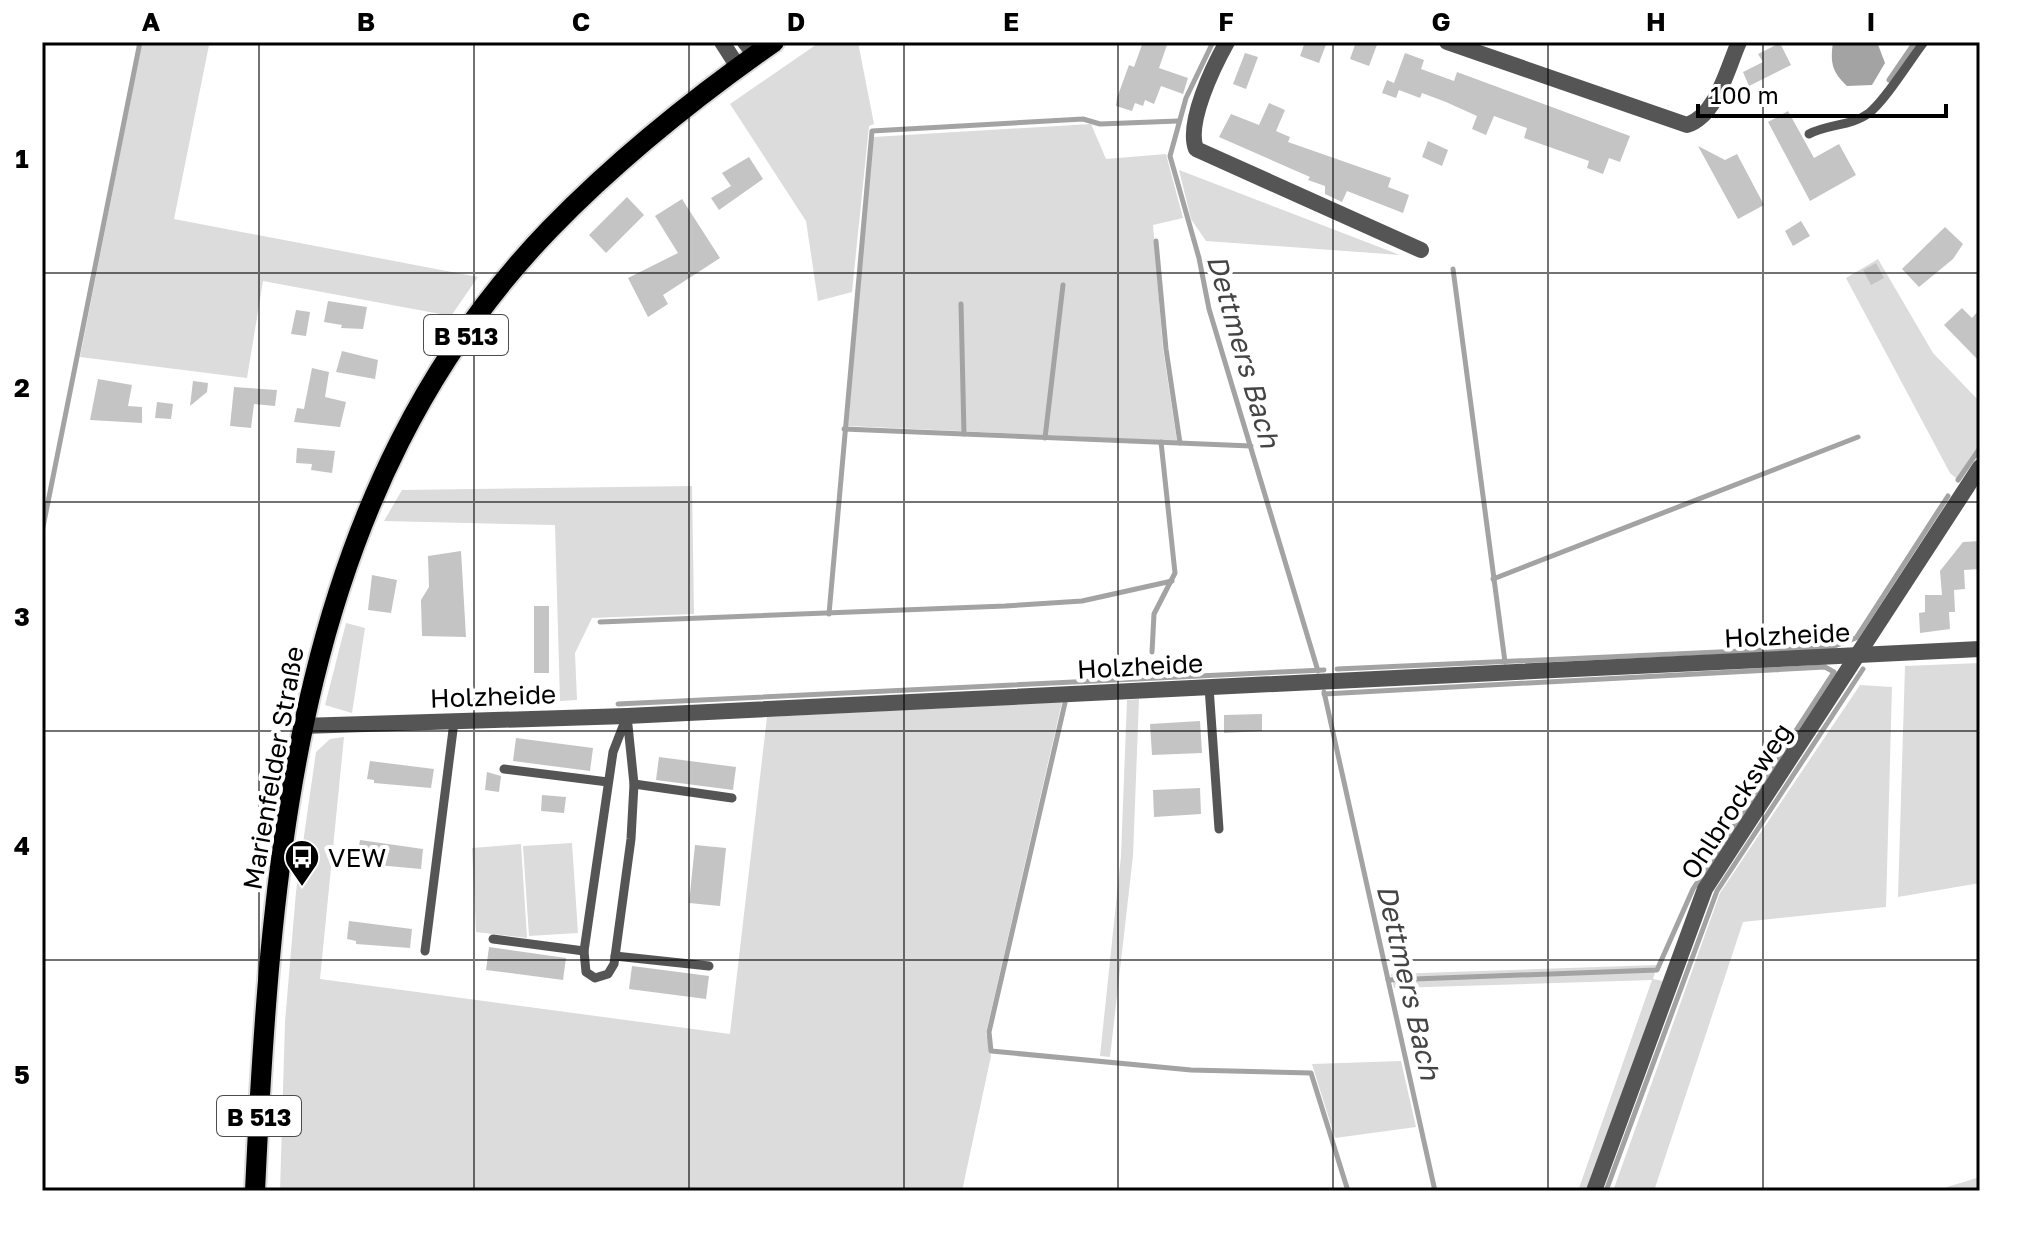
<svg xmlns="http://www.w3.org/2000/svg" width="2022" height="1233" font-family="'Golos Text',sans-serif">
  <rect width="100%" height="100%" fill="#fff"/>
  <g fill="#dcdcdc">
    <polygon points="142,42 209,45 174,219 478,277 451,316 263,281 247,378 80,357"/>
    <polygon points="820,42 858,42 874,124 869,126 852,292 818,301 806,221 730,104"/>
    <polygon points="1091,124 1106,159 1166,154 1183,218 1153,225 1163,349 1177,441 848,426 873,137"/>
    <polygon points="1179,170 1400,255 1206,241 1191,219"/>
    <polygon points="1878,259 1933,353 1980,402 1980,444 1957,479 1950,473 1846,278"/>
    <polygon points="692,486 694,614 592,618 575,653 577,700 560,701 555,525 384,521 402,490"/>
    <polygon points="346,623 365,628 352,713 325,705"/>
    <polygon points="1980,663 1980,883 1898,897 1905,666"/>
    <polygon points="1860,685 1892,687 1886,907 1743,922 1654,1191 1613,1191 1720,893"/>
    <polygon points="1139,699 1133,856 1110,1057 1100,1056 1121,856 1127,700"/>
    <polygon points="1062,702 986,1033 991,1056 962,1191 280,1191 285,1022 296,892 316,752 330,739 344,737 320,979 730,1034 767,717"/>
    <polygon points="572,843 578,933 529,936 523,846"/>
    <polygon points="521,844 527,938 476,932 472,848"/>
    <polygon points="1657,965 1653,979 1663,981 1589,1191 1578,1191 1652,980 1394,988 1391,974"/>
    <polygon points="1401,1061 1416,1127 1335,1138 1312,1064"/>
    <polygon points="1980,1177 1980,1191 1934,1191"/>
  </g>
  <path fill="#a3a3a3" d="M1833,42H1877L1885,63L1872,85L1847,86C1832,72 1830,63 1833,42Z"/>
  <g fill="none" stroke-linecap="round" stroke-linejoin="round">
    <g stroke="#a3a3a3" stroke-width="5">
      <polyline points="1213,42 1186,98 1170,156 1199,258 1209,309 1318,671"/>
      <polyline points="1889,80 1915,42"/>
      <polyline points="1156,241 1166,349 1180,443"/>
      <polyline points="1453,269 1505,662"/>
      <polyline points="961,304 964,434"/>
      <polyline points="844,429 1251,446"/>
      <polyline points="1045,438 1063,285"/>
      <polyline points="1958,480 1980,448"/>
      <polyline points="42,532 140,42"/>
      <polyline points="1493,579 1858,437"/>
      <polyline points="829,614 872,131 1083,119 1100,124 1178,121"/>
      <polyline points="600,622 1005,606 1082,601 1172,581"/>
      <polyline points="1152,652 1154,614 1175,573 1161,442"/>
      <polyline points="1337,669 1832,647 1856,638 1948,496"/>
      <polyline points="1324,692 1435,1191"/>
      <polyline points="1324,694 1825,667 1834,672 1693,889 1657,970 1388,980"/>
      <polyline points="1065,703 989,1032 991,1051 1191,1070 1311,1073 1348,1191"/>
      <polyline points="618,704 1324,670"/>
      <polyline points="1606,1191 1717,891 1863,669"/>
    </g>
  </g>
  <g fill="#c4c4c4">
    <polygon points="1143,42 1168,42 1159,68 1188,78 1183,94 1161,86 1154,104 1145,100 1143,106 1135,103 1132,111 1116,106 1117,98 1129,65 1134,67"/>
    <polygon points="1305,42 1327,42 1319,63 1300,56"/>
    <polygon points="1356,42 1378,42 1369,66 1350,59"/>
    <polygon points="1780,43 1791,65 1749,86 1743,72 1763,62 1758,54"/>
    <polygon points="1245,53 1258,57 1246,89 1233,84"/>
    <polygon points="1405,53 1424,60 1421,69 1454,81 1457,72 1630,136 1620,162 1609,158 1603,174 1587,168 1589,161 1524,138 1527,128 1494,116 1486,135 1472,129 1477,116 1446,102 1422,93 1420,98 1399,90 1396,98 1382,93 1387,80 1394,83"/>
    <polygon points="1269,103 1285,110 1276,131 1290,137 1288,142 1391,178 1388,187 1409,195 1403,213 1347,191 1342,202 1325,194 1325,186 1308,180 1310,177 1219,137 1231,114 1259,125"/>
    <polygon points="1788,111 1814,158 1839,144 1856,175 1810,201 1768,122"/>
    <polygon points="1428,141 1448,150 1442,166 1422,157"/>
    <polygon points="1698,146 1725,160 1737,154 1764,205 1738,219"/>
    <polygon points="749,157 763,179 719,210 711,198 731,186 722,173"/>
    <polygon points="627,197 644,215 606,253 589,235"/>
    <polygon points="682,199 720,258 663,295 668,304 648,317 628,278 678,253 655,216"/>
    <polygon points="1801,221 1810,236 1793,246 1785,231"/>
    <polygon points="1945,227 1963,244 1953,259 1919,287 1902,269"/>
    <polygon points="1876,263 1884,278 1871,285 1863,270"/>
    <polygon points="328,301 367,307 363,329 341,328 342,325 324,322"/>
    <polygon points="1962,308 1972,318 1980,309 1980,362 1944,325"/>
    <polygon points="296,310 310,312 306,336 291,334"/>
    <polygon points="342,351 378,360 375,379 336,372"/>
    <polygon points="312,368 329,372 325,397 346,402 340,427 294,422 297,408 304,409"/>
    <polygon points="98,379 132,385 128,406 142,407 142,423 90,420"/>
    <polygon points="193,381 208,383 207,392 190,406"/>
    <polygon points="234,387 277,390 275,406 254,404 251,428 230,426"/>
    <polygon points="157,402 173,404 171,419 155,418"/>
    <polygon points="297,448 335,451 332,473 311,470 312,464 296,463"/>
    <polygon points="1980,541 1980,569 1964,570 1965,589 1954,590 1955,612 1949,612 1950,629 1920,633 1919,613 1925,612 1925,595 1942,595 1940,571 1963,542"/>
    <polygon points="461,551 466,637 422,636 421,600 429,587 428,556"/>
    <polygon points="372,575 397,580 391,613 368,610"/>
    <rect x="534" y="606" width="15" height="67"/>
    <polygon points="1262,714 1262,731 1224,733 1224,715"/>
    <polygon points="1200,721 1202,753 1152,755 1150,724"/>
    <polygon points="516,738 593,748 590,771 513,761"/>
    <polygon points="659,757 736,767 733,790 656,780"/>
    <polygon points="370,761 434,769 431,788 374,783 374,780 367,779"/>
    <polygon points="487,772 501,776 499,792 485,790"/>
    <polygon points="1200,788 1201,814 1154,817 1153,790"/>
    <polygon points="542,795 566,797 564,813 541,811"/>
    <polygon points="360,840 423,849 421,869 366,864 367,861 357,860"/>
    <polygon points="695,845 726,848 720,906 689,903"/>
    <polygon points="349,921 412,929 410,948 356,944 356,941 347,939"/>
    <polygon points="489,947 566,958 563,980 486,970"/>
    <polygon points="632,966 709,976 706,999 629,989"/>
  </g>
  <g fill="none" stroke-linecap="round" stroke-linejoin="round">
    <g stroke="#dbdbdb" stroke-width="24">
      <path id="primary" d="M255,1191C271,848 298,490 550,229C618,159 694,98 774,42"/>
    </g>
    <g stroke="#555" stroke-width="9">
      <path d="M1809,134C1828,124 1852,126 1869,113C1885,101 1910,60 1924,42"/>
      <polyline points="1209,687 1219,829"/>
      <polygon points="627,716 634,784 631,839 614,964 608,974 595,978 586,972 584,951 613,752"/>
      <polyline points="504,769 608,782"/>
      <polyline points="634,784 732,798"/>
      <polyline points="493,939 584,951"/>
      <polyline points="425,951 454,722"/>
      <polyline points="615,956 709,966"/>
    </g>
    <g stroke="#555" stroke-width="16">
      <polyline points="722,42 738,67"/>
      <polyline points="745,42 755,55"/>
      <path d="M1227,42C1213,67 1186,123 1196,149L1421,250"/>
      <path d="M1447,42L1687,125C1717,115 1727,69 1739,42"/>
      <polyline points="301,726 627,716 1980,649"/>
      <polyline points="1594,1191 1705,889 1980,467"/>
    </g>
    <use href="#primary" stroke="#000" stroke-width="20"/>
  </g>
  <path fill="none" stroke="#000" stroke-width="2" stroke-opacity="0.55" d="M259,42V1191M474,42V1191M689,42V1191M904,42V1191M1118,42V1191M1333,42V1191M1548,42V1191M1763,42V1191M42,273H1980M42,502H1980M42,731H1980M42,960H1980"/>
  <defs>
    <g id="bus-pin" transform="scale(1.8)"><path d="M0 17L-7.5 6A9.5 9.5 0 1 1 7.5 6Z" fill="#000" stroke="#fff"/><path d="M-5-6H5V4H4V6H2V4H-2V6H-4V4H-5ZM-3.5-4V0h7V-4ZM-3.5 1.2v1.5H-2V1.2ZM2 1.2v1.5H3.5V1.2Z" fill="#fff"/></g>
  </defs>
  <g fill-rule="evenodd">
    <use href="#bus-pin" x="302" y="857"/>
  </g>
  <g text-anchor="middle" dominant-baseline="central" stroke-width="8" stroke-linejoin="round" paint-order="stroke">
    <g fill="#fff" stroke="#4c4c4c" stroke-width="2">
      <rect x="424" y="315" width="84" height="40" rx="6"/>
      <rect x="217" y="1096" width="84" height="40" rx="6"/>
    </g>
    <g font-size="24" font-weight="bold" fill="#000">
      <text x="466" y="335">B 513</text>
      <text x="259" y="1116">B 513</text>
    </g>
    <g font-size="26" fill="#000" stroke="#fff">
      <text transform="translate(1787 635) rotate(-3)">Holzheide</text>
      <text transform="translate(1140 666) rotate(-3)">Holzheide</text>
      <text transform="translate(493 696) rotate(-2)">Holzheide</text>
      <text transform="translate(273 768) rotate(-80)">Marienfelder Straße</text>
      <text transform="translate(1736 801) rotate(-57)">Ohlbrocksweg</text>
    </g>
    <g font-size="26" fill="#000" stroke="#fff" text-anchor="start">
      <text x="328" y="857">VEW</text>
    </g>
    <g font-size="28" font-style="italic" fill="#444" stroke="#fff">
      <text transform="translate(1244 351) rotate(74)">Dettmers Bach</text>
      <text transform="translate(1409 982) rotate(77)">Dettmers Bach</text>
    </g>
  </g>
  <rect width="2022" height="1233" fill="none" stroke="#ffffff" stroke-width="88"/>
  <path d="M1698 104v12h248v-12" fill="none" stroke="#000000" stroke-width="4"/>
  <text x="1710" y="104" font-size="24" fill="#000000" stroke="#ffffff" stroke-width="6" paint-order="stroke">100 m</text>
  <rect x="44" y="44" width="1934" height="1145" fill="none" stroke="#000" stroke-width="3"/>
  <g font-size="26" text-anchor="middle" font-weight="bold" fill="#000">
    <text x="151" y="31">A</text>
    <text x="366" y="31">B</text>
    <text x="581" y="31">C</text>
    <text x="796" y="31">D</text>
    <text x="1011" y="31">E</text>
    <text x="1226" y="31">F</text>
    <text x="1441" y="31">G</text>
    <text x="1656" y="31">H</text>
    <text x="1871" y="31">I</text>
    <text x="22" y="168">1</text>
    <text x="22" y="397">2</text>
    <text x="22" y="626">3</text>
    <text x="22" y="855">4</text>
    <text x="22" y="1084">5</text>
  </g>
</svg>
